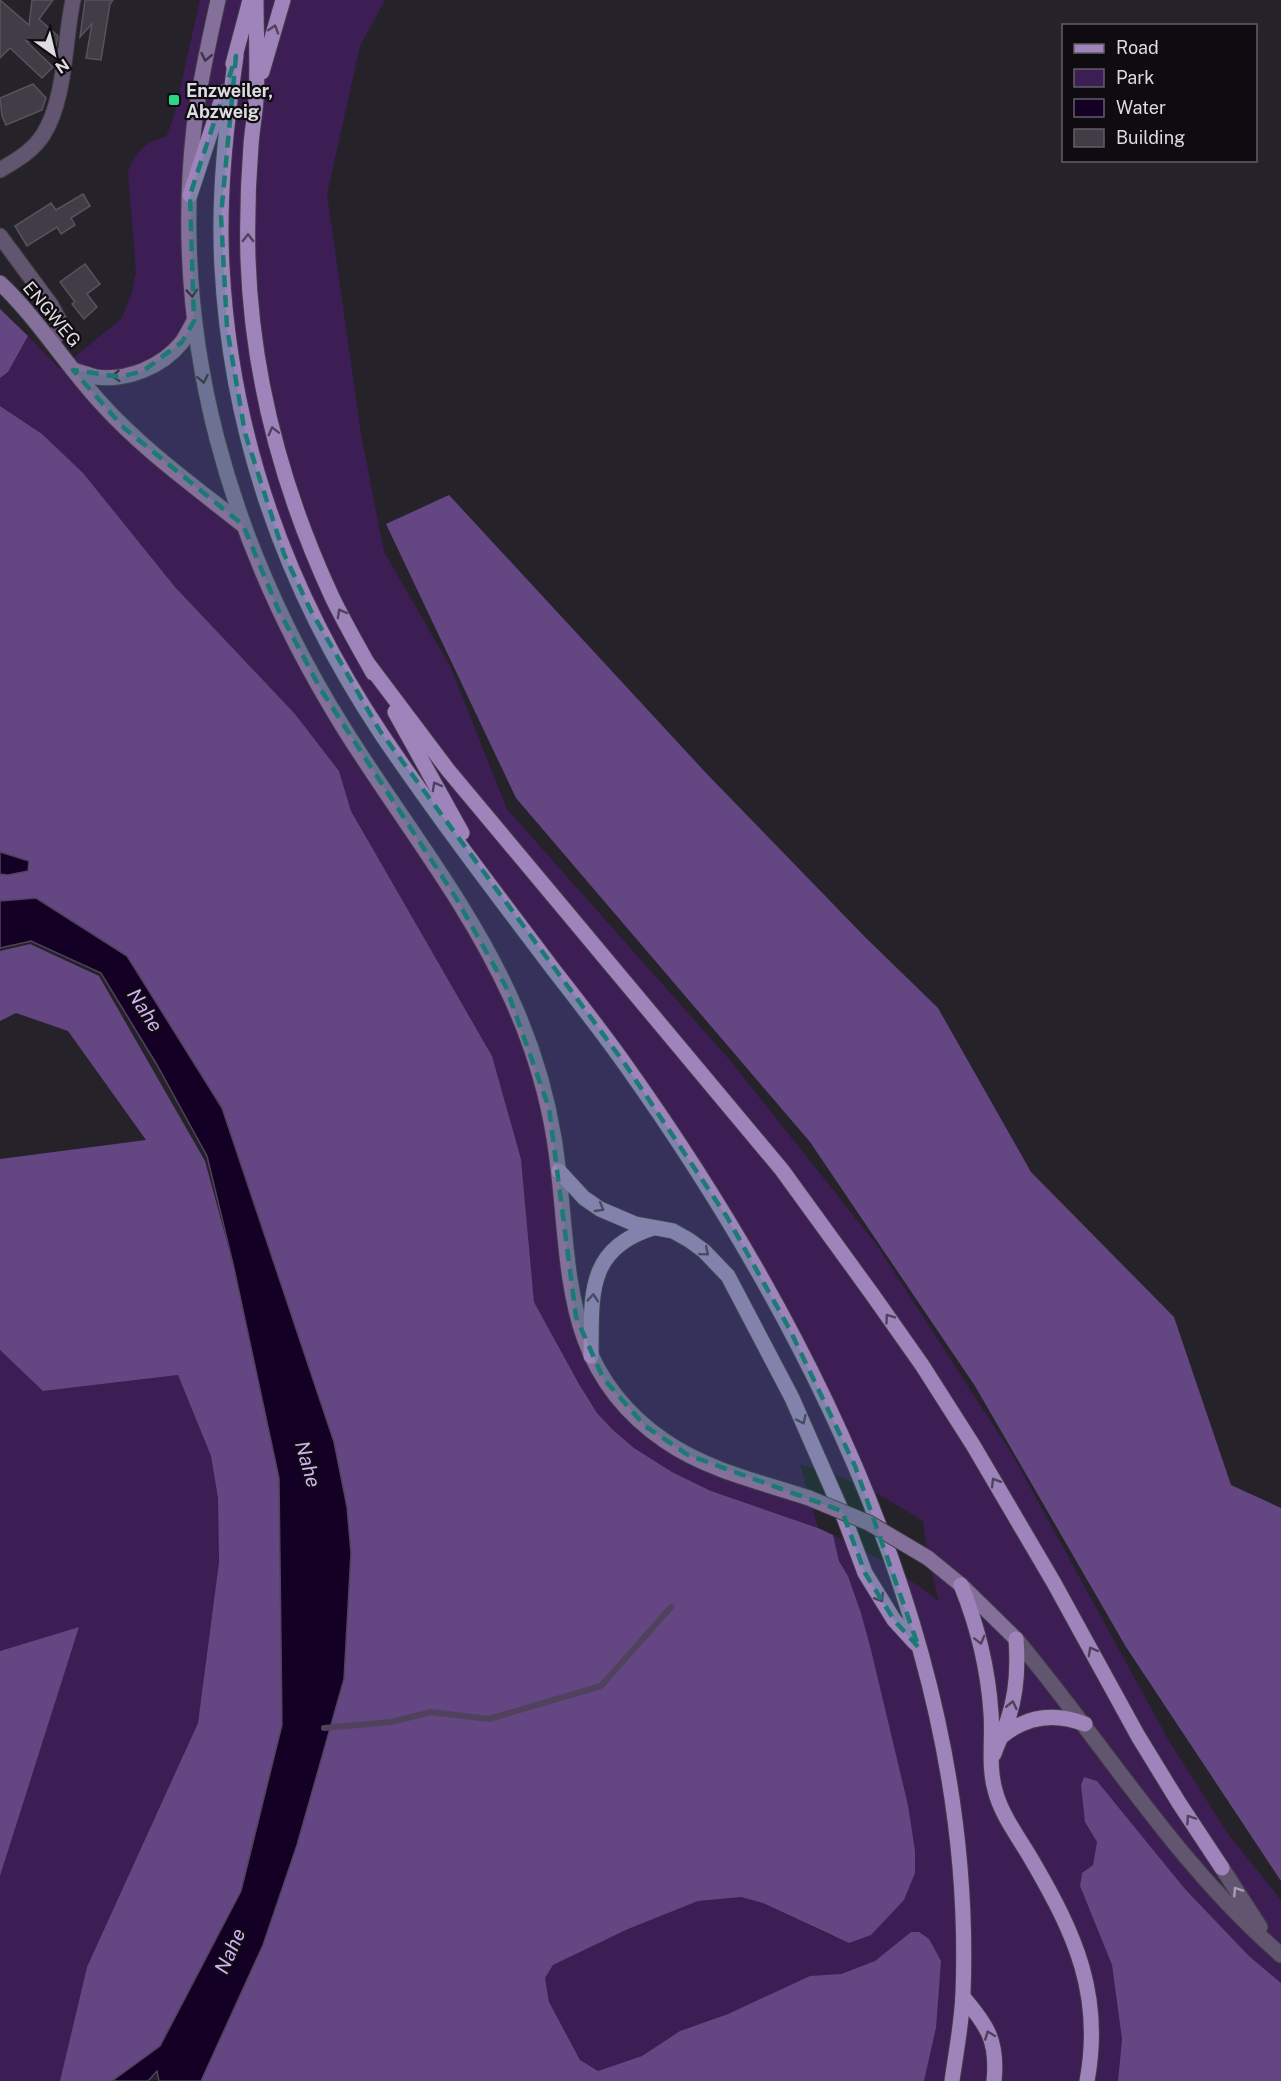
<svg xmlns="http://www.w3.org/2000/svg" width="1281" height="2081" font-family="'Public Sans',sans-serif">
  <rect width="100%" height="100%" fill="#26222a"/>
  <g fill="#3c1e55">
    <path d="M200,0H385L360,46L327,194L361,434L384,552L450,666L507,809L728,1058L876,1244L1013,1456L1169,1741L1228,1834L1281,1900V1983L1249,1956L1185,1889L1097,1781L1085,1822L1097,1842L1093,1865L1082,1873L1080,1886L1112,1965L1122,2039L1118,2081H924L936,2028L919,1932H911L876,1961L680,2031L642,2056L598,2072L580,2060L549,2002L545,1978L553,1965L628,1929L698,1901L741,1897L763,1903L834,1937L904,1900L915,1873L908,1805L861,1613L848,1576L839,1561L833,1535L883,1561L939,1601L928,1558L923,1521L880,1495L838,1476L800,1464L818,1528L711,1491L672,1472L634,1448L613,1430L597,1413L579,1384L534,1302L521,1159L492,1056L351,811L339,771L295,714L175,587L42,434L0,406V378L8,372L28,336L60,369L121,319L131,296L136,273L128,171C137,151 145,142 166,137L174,116Z"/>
    <polygon points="0,1350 44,1391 178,1375 211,1456 218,1498 219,1562 198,1723 87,1967 60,2081 0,2081 0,1876 79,1627 0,1651"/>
  </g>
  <g fill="#644682">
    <polygon points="0,309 28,336 8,372 0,378"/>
    <polygon points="0,406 42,434 83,473 175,587 295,714 339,771 351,811 492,1056 521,1159 534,1302 579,1384 597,1413 613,1430 634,1448 672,1472 711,1491 818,1528 833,1535 839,1561 848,1576 861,1613 871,1650 908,1805 915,1851 915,1873 904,1900 871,1935 849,1943 763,1903 741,1897 698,1901 628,1929 553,1965 545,1978 549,2002 580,2060 598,2071 642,2056 680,2031 728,2014 810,1976 841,1974 875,1961 911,1932 919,1932 929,1939 941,1961 936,2028 924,2081 201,2081 263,1945 297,1845 344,1679 351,1553 347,1507 334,1442 222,1107 36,898 0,901"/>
    <polygon points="449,495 706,773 865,937 938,1008 1031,1172 1174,1317 1231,1485 1281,1508 1281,1881 1126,1647 975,1386 810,1142 516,798 386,524"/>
    <polygon points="30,944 99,976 205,1161 234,1268 279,1478 282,1725 241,1891 160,2046 112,2081 60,2081 87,1967 198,1723 219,1562 218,1498 211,1456 178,1375 43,1391 0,1350 0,1159 146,1140 68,1031 16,1013 0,1021 0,951"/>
    <polygon points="79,1627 0,1876 0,1651"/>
    <polygon points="1084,1777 1097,1781 1185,1889 1249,1956 1281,1983 1281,2081 1118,2081 1122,2039 1112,1965 1080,1886 1082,1873 1093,1865 1097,1842 1085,1822 1081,1785"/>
  </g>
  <g fill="#130024" stroke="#50425d" stroke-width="1.5">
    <polygon points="0,852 29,861 28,871 8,875 0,874"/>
    <polygon points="36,898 127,956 222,1108 334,1442 347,1507 351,1553 344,1679 297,1845 263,1945 201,2081 159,2081 157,2071 148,2081 112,2081 160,2046 241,1891 282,1725 279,1478 234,1268 207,1156 157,1065 101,973 31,941 0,948 0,901"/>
  </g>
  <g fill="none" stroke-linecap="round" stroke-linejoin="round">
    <polyline stroke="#50425d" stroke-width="6" points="324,1728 391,1722 431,1712 489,1719 601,1686 671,1607"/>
  </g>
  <g fill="#413d46" stroke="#57525c" stroke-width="1.5">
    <polygon points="0,0 29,25 32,0 53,0 39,19 58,36 56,46 26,41 53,67 42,78 10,48 0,58"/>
    <polygon points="85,0 113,0 110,4 101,60 86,58 92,24 80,37"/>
    <polygon points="33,84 46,98 42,110 6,125 2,116 0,98"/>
    <polygon points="83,194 90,206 71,218 75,225 61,234 57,227 27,246 15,226 51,203 56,210"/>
    <polygon points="85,264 100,284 87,294 97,307 84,319 72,304 75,302 60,282"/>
  </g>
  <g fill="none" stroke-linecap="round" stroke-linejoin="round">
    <g stroke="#403c44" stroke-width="17">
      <g id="street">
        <path d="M0,170C15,161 33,151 43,135C66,99 64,42 73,0"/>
        <polyline points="0,236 51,305 59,320 60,327 53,342"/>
        <path d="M1016,1639C1104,1744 1176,1864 1281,1955"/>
        <polyline points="1222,1868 1260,1927"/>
      </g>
    </g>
    <g stroke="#403c44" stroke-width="17">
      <g id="secondary">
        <path d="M218,0C209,42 199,84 194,127C170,342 230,545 343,727C399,817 467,901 511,998C531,1042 546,1089 554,1138C573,1253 553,1365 665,1441C707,1470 760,1482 809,1498"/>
        <path d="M0,283C38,319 65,364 100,402C142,449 194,486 243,525"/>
        <path d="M73,370C81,372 89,375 96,377C127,381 162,367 182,342C186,336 190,328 194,321"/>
        <polyline points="928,1558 961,1585 1016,1639"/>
      </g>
    </g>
    <g stroke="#403c44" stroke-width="17">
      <g id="primary">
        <path d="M256,0C256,33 258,67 256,100C255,115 252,130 251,145C248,183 247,221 248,259C252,376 283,491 332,597C344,622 359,648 373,673"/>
        <path d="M236,56C226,126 218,196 222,267C231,437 288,594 382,735C436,815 495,892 553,969C578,1001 603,1033 627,1067C816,1334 976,1657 963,1993C962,2022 956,2052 952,2081"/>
        <polyline points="233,64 250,0"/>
        <polyline points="262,72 283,0"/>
        <polyline points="190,195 224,92"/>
        <polyline points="369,665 448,770 782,1170 872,1294 922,1365 973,1445 1054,1583 1138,1736 1179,1803 1222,1868"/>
        <polyline points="395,712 462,833"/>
        <polyline points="559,1171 584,1198 600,1209 635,1224 673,1231 689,1240 704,1251 728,1276 792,1398 842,1512 865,1573 894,1620 915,1643"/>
        <path d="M591,1356C592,1297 585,1249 653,1228"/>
        <path d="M961,1585C978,1627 988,1668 991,1713C993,1738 988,1765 995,1790C1001,1815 1020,1839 1033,1862C1075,1934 1103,1995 1087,2081"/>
        <path d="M1001,1737C1026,1716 1054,1712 1085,1724"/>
        <path d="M994,1754C998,1742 1004,1731 1008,1719C1017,1693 1018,1665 1016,1639"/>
        <path d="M963,1997C988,2026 998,2042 994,2081"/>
      </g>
    </g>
    <use href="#street" stroke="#61556f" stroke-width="15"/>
    <use href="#secondary" stroke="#84709a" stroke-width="15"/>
    <use href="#primary" stroke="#9e84bb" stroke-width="15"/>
    <g stroke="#403c44" stroke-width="17" stroke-linecap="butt">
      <polyline id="secondary-bridge" points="809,1498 869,1523 928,1558"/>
    </g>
    <use href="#secondary-bridge" stroke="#84709a" stroke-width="15"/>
  </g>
  <defs><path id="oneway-chevron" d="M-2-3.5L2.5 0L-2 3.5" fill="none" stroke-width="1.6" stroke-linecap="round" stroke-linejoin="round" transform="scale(1.5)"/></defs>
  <g stroke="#4f425d">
    <use href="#oneway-chevron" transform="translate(274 29) rotate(-72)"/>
    <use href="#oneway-chevron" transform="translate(248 238) rotate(-90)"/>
    <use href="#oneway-chevron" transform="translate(273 431) rotate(-104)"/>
    <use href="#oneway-chevron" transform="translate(341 613) rotate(-119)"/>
    <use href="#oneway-chevron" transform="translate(436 786) rotate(-119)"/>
    <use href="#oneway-chevron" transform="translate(600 1208) rotate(31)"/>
    <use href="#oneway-chevron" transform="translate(705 1252) rotate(40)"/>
    <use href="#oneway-chevron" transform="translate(593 1298) rotate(-86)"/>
    <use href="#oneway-chevron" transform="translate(889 1318) rotate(-125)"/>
    <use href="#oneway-chevron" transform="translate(802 1420) rotate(65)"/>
    <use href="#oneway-chevron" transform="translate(995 1482) rotate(-121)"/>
    <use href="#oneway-chevron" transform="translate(880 1598) rotate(58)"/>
    <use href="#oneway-chevron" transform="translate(980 1640) rotate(76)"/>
    <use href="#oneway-chevron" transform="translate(1092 1651) rotate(-119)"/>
    <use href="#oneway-chevron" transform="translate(1012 1705) rotate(-77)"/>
    <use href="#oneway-chevron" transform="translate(1190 1819) rotate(-124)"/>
    <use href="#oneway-chevron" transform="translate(989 2035) rotate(-111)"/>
  </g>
  <g stroke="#3d3447">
    <use href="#oneway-chevron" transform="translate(206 57) rotate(102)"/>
    <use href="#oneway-chevron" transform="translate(192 293) rotate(86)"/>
    <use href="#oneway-chevron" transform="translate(116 376) rotate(176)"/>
    <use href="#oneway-chevron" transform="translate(203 379) rotate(79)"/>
  </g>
  <use stroke="#a69fae" href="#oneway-chevron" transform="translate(1237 1891) rotate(-123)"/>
  <path fill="#197b74" fill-opacity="0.2" stroke="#197b74" stroke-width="4.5" stroke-dasharray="12 8" stroke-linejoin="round" d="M236,56L221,216L227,328L245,433L284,554L310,609L380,731L625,1064L727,1217L790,1330L855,1466L919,1648L894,1620L865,1573L842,1511L688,1455L645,1426L603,1378L576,1317L549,1108L506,987L456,898L321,690L278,609L243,525L124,428L73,370L120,377L143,371L182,342L194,321L190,195Z"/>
  <rect fill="#28d885" stroke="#0e0c10" stroke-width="2" x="168" y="94" width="12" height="12" rx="3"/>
  <g text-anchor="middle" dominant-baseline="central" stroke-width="4.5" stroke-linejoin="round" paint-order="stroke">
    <g font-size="18" font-weight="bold" fill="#dedce1" stroke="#0e0c10" text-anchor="start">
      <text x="186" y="90">Enzweiler,<tspan x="186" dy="21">Abzweig</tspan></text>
    </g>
    <g font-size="18" fill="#dedce1" stroke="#0e0c10">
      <text transform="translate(52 314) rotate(50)">ENGWEG</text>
    </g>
    <g font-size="20" font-style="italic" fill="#d1b0f6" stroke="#0e0c10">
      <text transform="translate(145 1010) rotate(57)">Nahe</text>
      <text transform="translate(308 1464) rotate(74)">Nahe</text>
      <text transform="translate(230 1951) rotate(-66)">Nahe</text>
    </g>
  </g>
  <rect x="1062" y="24" width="195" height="138" fill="#0e0c10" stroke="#615f64" stroke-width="1.5"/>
  <rect x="1074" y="44" width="30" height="9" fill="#9e84bb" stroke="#615f64" stroke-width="1.5"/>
  <text x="1116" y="54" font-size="18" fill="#dedce1">Road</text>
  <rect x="1074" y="69" width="30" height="18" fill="#3c1e55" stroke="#615f64" stroke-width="1.5"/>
  <text x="1116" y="84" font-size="18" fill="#dedce1">Park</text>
  <rect x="1074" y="99" width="30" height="18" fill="#130024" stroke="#615f64" stroke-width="1.5"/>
  <text x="1116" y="114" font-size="18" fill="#dedce1">Water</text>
  <rect x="1074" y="129" width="30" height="18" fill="#413d46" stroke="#615f64" stroke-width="1.5"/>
  <text x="1116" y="144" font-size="18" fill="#dedce1">Building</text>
  <g transform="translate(54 54) rotate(146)" stroke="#0e0c10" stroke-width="4.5" paint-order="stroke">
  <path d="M0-4.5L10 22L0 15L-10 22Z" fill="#dedce1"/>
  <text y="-9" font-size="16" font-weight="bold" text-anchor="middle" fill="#dedce1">N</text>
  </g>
</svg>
